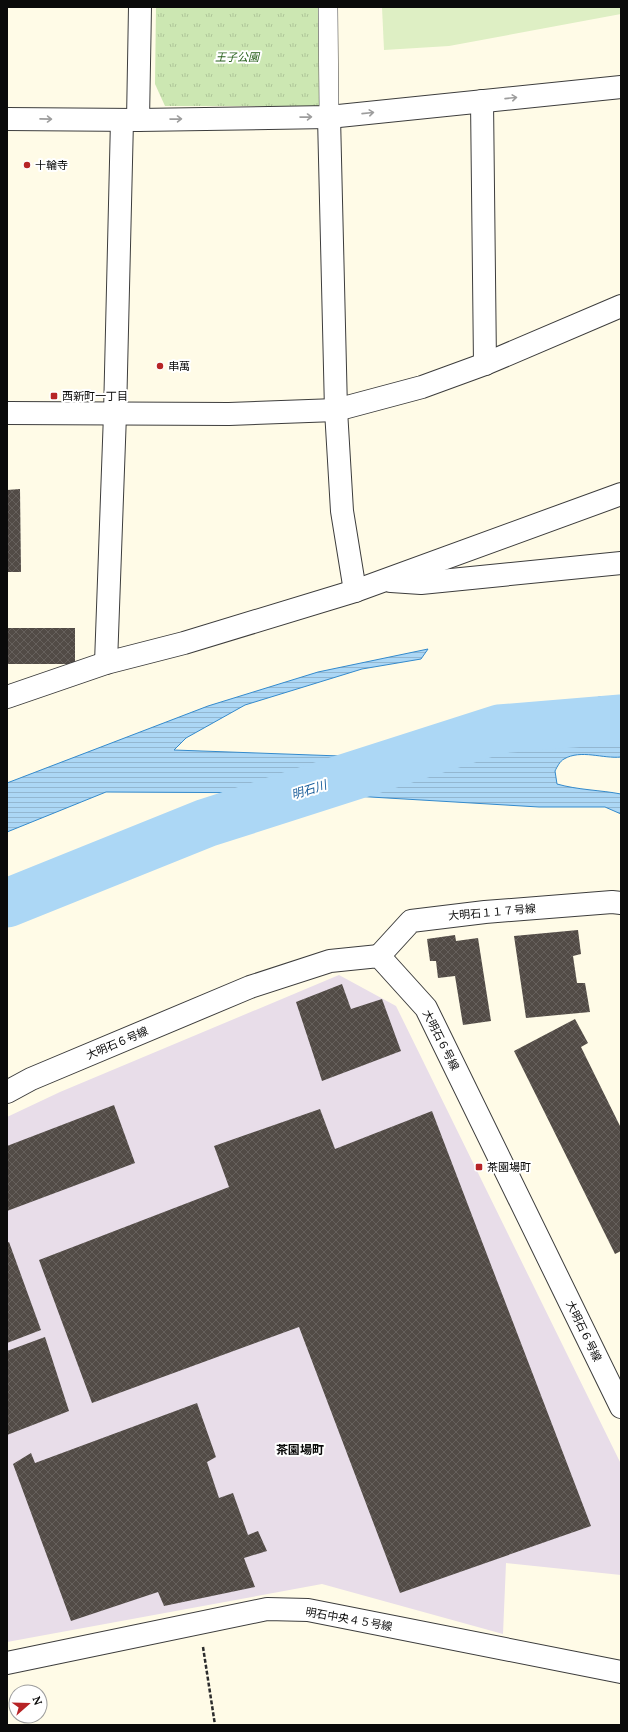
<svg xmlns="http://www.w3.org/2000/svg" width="628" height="1732" font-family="Lora,'Noto Sans JP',serif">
	<defs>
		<pattern id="park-tufts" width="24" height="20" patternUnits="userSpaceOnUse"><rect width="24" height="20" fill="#cce7b2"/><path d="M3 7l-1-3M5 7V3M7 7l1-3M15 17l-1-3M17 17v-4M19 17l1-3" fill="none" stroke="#aec598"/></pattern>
		<pattern id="water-rules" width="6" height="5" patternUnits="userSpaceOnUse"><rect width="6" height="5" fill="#acd7f5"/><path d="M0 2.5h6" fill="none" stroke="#93b7d1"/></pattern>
		<pattern id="building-cross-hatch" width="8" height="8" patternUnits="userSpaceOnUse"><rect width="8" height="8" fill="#524b46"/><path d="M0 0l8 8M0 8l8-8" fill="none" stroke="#66605c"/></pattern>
	</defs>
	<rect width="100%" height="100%" fill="#fffbe7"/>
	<polygon fill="#e8dde9" points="339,975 396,1006 621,1464 621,1575 506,1563 503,1634 322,1584 7,1642 7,1117 60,1092"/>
	<polygon fill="url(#park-tufts)" points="156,7 318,7 319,106 165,106 155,84"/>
	<polygon fill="#deefc4" points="382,7 621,7 621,14 449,46 384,50"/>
	<path fill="url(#water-rules)" stroke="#348acc" d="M428 649 421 659 362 669 245 705 186 738 174 750 340 756 409 767 428 752 599 697 621 696V757C603 759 581 749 564 759 560 761 557 767 555 771L557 784C578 790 600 790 621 794V814L605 807H539L303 793 106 792 7 832V783L208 706 318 672Z"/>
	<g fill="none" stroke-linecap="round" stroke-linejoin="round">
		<polyline stroke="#acd7f5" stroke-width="49" points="7,903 206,823 499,729 621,719"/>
	</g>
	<g fill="url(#building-cross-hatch)">
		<polygon points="20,489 21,572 7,572 7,490"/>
		<rect x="7" y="628" width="68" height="36"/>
		<polygon points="578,930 581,954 573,956 577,983 585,983 590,1012 526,1018 514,936"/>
		<polygon points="455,935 456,941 478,938 491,1021 463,1025 455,976 438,978 436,961 430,961 427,939"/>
		<polygon points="342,984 351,1009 382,999 401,1051 322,1081 296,1002"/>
		<polygon points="575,1019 588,1043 581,1047 621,1128 621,1251 615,1254 514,1051"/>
		<polygon points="114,1105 135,1163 7,1211 7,1146"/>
		<polygon points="320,1109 335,1149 432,1111 591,1526 400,1593 299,1327 92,1403 39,1260 229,1187 214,1146"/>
		<polygon points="9,1242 41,1330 7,1343 7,1243"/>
		<polygon points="45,1337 69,1411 7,1435 7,1351"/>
		<polygon points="197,1403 216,1457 207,1462 219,1498 233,1493 248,1535 258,1531 267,1551 244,1558 255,1587 164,1606 158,1592 71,1621 13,1464 31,1453 35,1463"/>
	</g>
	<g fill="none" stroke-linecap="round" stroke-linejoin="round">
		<defs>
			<polyline id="pedestrian" points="328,7 329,117"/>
			<g id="minor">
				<polyline points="482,101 485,364"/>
				<polyline points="329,117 336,410 342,511 355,591"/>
				<polyline points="7,119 138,120 329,117 621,87"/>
				<polyline points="138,120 140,7"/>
				<polyline points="391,581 421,583 621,563"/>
				<polyline points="106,663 115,414 122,120"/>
				<polyline points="7,697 106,663 184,643 355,591 621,494"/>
				<polyline points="379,956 411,921 485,912 612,902 621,903"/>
			</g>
			<g id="tertiary">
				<polyline points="7,413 229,414 336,410 422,387 485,364 621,306"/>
				<polyline points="7,1092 31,1079 250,987 330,961 379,956 426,1008 621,1407"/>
				<polyline points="7,1663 267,1609 308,1610 621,1672"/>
			</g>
		</defs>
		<use href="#pedestrian" stroke="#3d3d3d" stroke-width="20"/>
		<use href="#minor" stroke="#3d3d3d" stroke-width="24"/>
		<use href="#tertiary" stroke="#3d3d3d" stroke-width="24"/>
		<polyline stroke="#2c2c2c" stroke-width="2.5" stroke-dasharray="4 2" stroke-linecap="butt" points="203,1647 215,1725"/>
		<use href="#pedestrian" stroke="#fff" stroke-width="19"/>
		<use href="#minor" stroke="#fff" stroke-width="22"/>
		<use href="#tertiary" stroke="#fff" stroke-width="22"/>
	</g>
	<defs><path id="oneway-shaft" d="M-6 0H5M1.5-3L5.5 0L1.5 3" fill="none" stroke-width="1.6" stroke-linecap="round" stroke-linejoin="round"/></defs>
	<g stroke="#9d9d9d">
		<use href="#oneway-shaft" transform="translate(511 98) rotate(-6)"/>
		<use href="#oneway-shaft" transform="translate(368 113) rotate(-6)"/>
		<use href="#oneway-shaft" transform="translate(306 117) rotate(-1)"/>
		<use href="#oneway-shaft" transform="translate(46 119) rotate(1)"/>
		<use href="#oneway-shaft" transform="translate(176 119) rotate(-1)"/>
	</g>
	<g fill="#b72426" stroke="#fff" stroke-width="1.5">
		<circle cx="27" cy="165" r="4"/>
		<circle cx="160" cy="366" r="4"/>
		<rect x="50" y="392" width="8" height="8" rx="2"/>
		<rect x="475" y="1163" width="8" height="8" rx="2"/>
	</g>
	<g text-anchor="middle" stroke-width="4" stroke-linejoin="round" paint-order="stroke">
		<g font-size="11" font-style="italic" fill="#28601c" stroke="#fff">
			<text x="237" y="61">王子公園</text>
		</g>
		<g font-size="11" fill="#0a0a0a" stroke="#fff" text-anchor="start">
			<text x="35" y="169">十輪寺</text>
			<text x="168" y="370">串萬</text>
			<text x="62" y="400">西新町一丁目</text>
			<text x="487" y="1171">茶園場町</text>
		</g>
		<g font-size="11" fill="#0a0a0a" stroke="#fff">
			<text transform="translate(492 912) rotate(-5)" y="4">大明石１１７号線</text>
			<text transform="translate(441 1040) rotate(63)" y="4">大明石６号線</text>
			<text transform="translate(117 1043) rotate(-23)" y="4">大明石６号線</text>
			<text transform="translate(584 1331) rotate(64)" y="4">大明石６号線</text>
			<text transform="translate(349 1619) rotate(10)" y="4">明石中央４５号線</text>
		</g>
		<g font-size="12" font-style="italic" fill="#165b99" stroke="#fff">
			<text transform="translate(309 790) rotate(-18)" y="4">明石川</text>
		</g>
		<g font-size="12" font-weight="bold" fill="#0a0a0a" stroke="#fff">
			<text x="300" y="1454">茶園場町</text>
		</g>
	</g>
	<rect width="628" height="1732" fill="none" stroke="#0a0a0a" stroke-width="16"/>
	<g transform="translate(28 1704) rotate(70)"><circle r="19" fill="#ffffff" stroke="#9d9d9d"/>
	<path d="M0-3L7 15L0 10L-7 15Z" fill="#b72426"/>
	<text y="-6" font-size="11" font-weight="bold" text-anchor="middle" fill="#0a0a0a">N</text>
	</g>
</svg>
